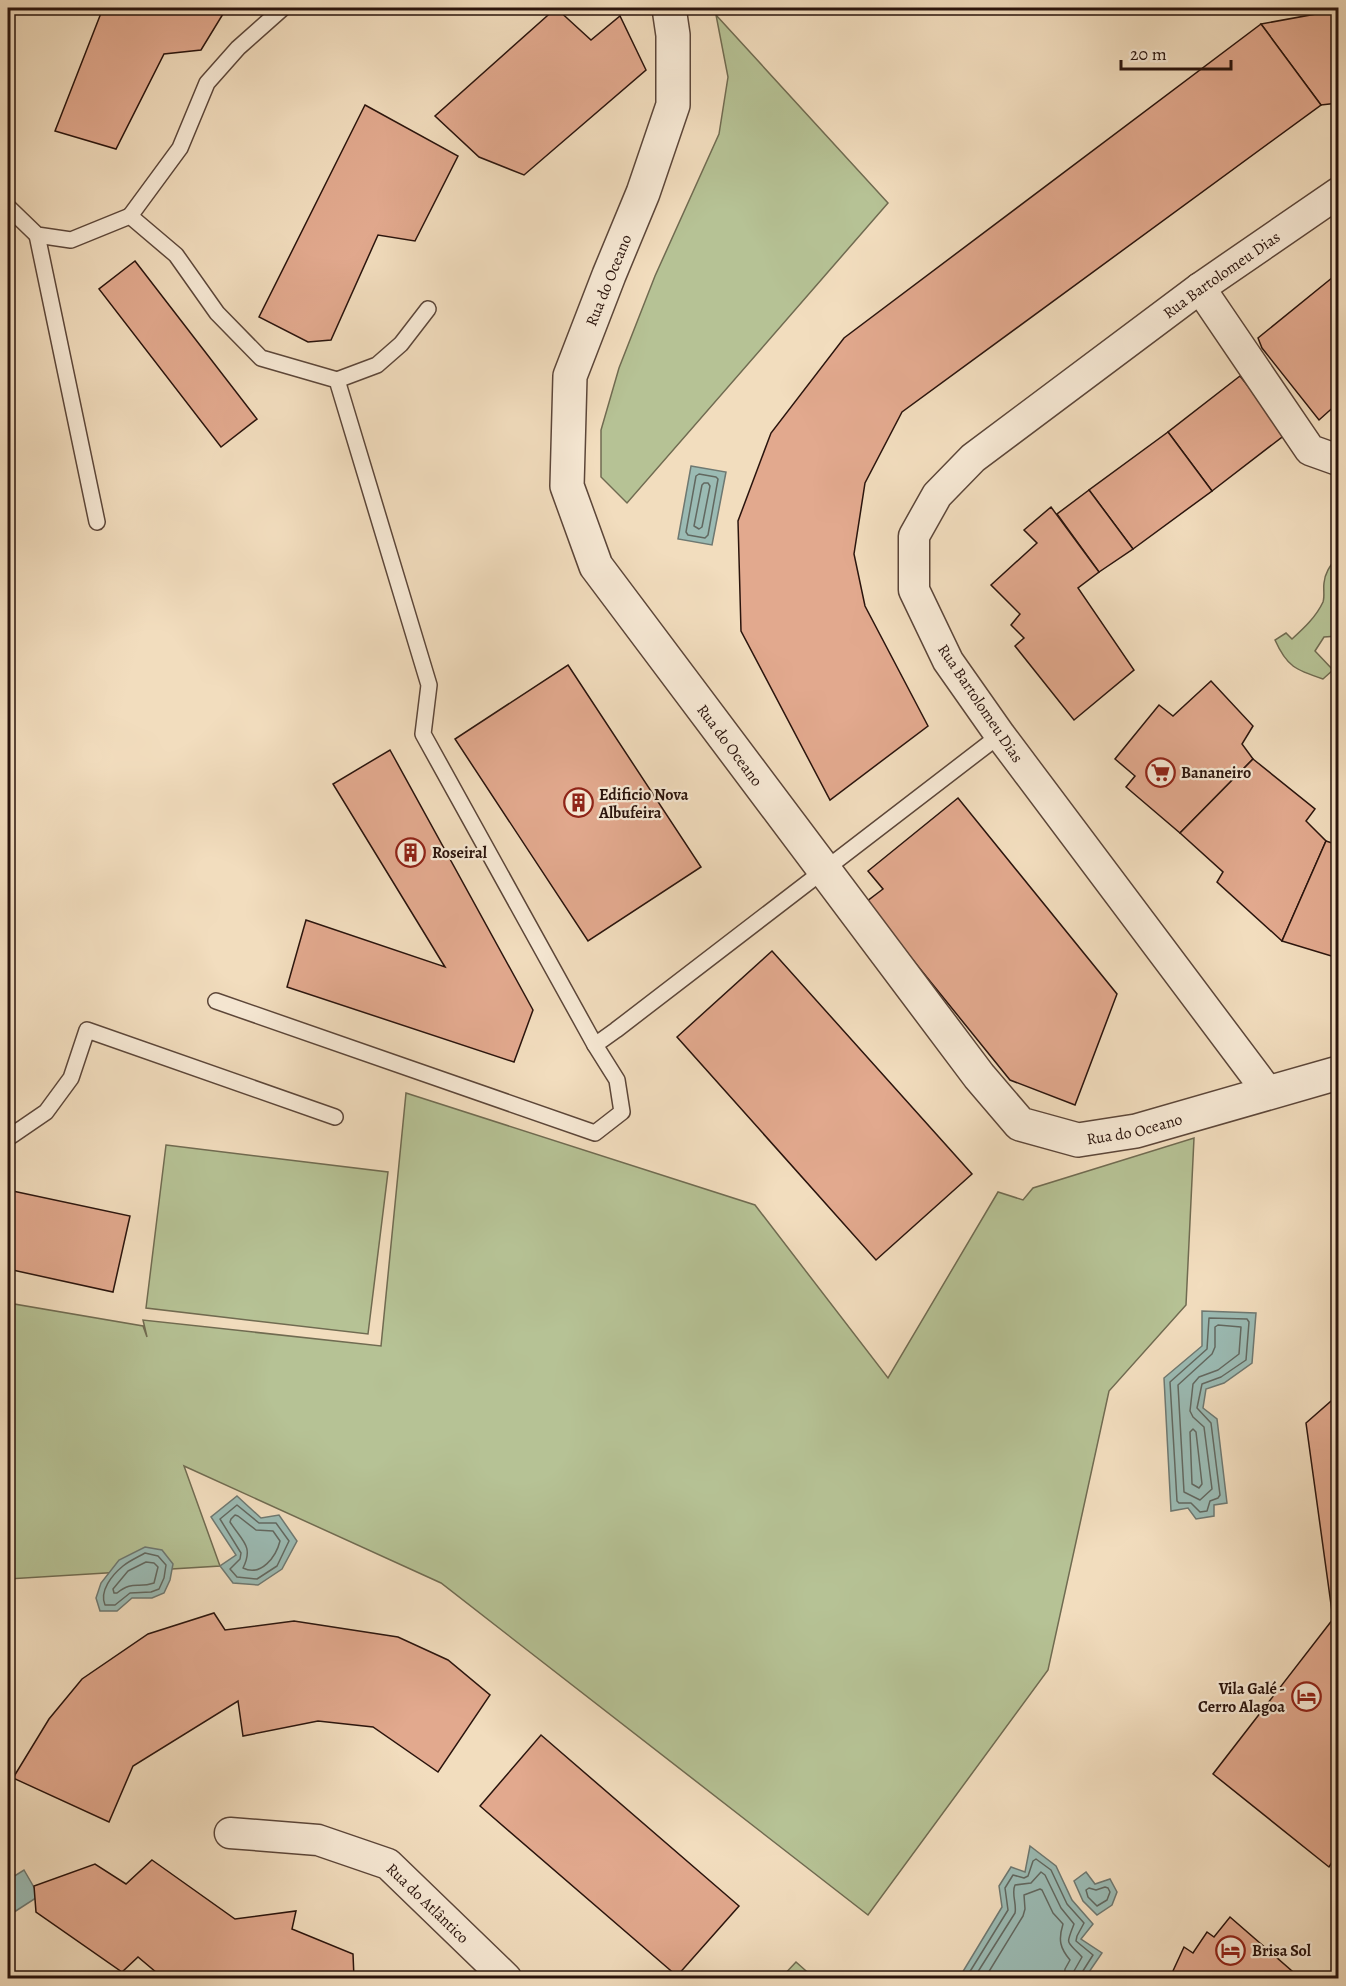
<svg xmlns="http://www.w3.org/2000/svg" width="1346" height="1986" font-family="Alegreya,serif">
	<rect width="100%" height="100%" fill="#f2ddbe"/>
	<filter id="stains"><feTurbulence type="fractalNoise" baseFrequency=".00333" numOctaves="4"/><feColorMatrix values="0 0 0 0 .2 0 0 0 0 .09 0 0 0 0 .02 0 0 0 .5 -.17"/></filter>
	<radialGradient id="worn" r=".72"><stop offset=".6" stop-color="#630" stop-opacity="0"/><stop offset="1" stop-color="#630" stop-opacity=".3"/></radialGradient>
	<g fill="#b6c295" stroke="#706b51" stroke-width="1.5">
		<polygon points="716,15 888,203 627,503 601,477 601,430 619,368 655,276 719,134 728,77"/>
		<path d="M1337 557H1338V636L1324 637 1315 651 1333 670 1323 679C1296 670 1287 667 1275 640L1286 633 1292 639C1304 628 1316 617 1323 602 1325 596 1323 589 1324 583 1325 572 1331 565 1337 557Z"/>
		<polygon points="406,1093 755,1205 888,1378 998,1192 1023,1200 1033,1188 1194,1138 1186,1305 1109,1391 1048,1670 868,1915 441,1583 184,1466 220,1566 8,1579 8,1303 143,1326 147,1337 143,1320 381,1346"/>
		<polygon points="166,1145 388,1172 368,1334 146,1308"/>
		<polygon points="796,1962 814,1978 781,1978"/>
	</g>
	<g fill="#9bbbb4" stroke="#6e7871" stroke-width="1.5">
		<polygon points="691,466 726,472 712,545 678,539"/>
		<polygon points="1202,1311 1256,1313 1252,1363 1224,1383 1206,1389 1203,1408 1217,1419 1227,1503 1214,1505 1214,1516 1196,1519 1188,1508 1171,1511 1164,1378 1202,1346"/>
		<polygon points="237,1496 261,1518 279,1515 297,1541 282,1569 258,1585 233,1583 220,1566 236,1555 211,1517"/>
		<polygon points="145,1547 162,1550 173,1564 170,1580 164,1593 152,1598 132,1598 117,1611 100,1611 96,1598 101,1583 119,1560"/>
		<polygon points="1030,1846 1056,1866 1072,1900 1093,1924 1081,1939 1102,1953 1085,1978 959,1978 1002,1907 999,1886 1011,1867 1025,1872"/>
		<polygon points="24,1870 39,1896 8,1916 8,1880"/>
		<polygon points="1086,1872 1095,1884 1110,1879 1117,1892 1112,1905 1097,1915 1083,1901 1074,1881"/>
	</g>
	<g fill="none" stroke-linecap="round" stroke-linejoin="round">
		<g stroke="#626860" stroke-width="1.5">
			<polygon points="699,474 716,477 718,479 708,535 705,538 688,535 686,532 696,476"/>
			<polygon points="704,483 708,483 710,486 702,527 699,529 694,526 702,485"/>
			<polygon points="1209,1318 1247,1319 1249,1322 1246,1360 1221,1377 1202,1384 1197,1408 1211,1423 1220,1495 1218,1498 1210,1501 1207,1511 1200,1512 1191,1503 1179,1503 1177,1501 1170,1382 1207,1349"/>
			<polygon points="1218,1325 1241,1327 1239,1354 1218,1370 1199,1377 1193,1384 1190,1411 1193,1417 1204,1427 1212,1489 1200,1500 1184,1492 1178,1385 1212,1354 1215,1347 1215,1327"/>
			<polygon points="1193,1429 1196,1432 1202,1484 1199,1488 1192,1484 1190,1432"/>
			<polygon points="237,1505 259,1523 276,1523 289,1541 277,1566 257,1579 237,1577 230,1569 240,1559 241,1553 220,1519"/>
			<path d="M235 1515 238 1516 256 1530 273 1531 280 1541C276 1557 261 1577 243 1568 254 1546 242 1541 230 1522L231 1519Z"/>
			<path d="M145 1553 158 1556 166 1565 164 1578 159 1589 151 1592 130 1593 115 1605H105C99 1591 112 1575 123 1566 129 1561 138 1557 145 1553Z"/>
			<path d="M146 1562 154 1563 158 1567 154 1583C138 1589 133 1580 117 1593H114L113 1589 128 1571Z"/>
			<polygon points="1105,1887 1108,1888 1110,1892 1107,1900 1097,1906 1088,1897 1086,1890 1089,1888 1096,1890"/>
			<polyline points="966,1978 1008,1910 1005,1888 1013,1875 1024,1878 1028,1876 1033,1861 1036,1859 1051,1870 1067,1904 1084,1923 1077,1936 1076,1941 1093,1955 1081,1974 1080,1978"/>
			<path d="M974 1978 1015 1913C1017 1904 1011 1893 1015 1885L1031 1883 1041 1872 1045 1875 1061 1908 1074 1924C1065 1947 1067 1940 1082 1957L1074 1971 1073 1978"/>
			<path d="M985 1978 1023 1916 1025 1909 1024 1895 1040 1889 1042 1890 1053 1913 1063 1924C1058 1940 1060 1948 1070 1960L1065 1969 1064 1978"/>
		</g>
	</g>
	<g fill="#e2a98e" stroke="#2a140d" stroke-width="1.5">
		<polygon points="103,8 234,8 226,9 201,50 164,54 116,149 55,131"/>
		<polygon points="556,8 591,40 620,16 646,70 524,175 479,157 435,116"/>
		<polygon points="1338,10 1338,103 1321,105 1261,24"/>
		<polygon points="1261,24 1321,105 902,412 865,483 854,554 865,606 928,726 830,800 741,631 738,521 771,433 844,338"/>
		<polygon points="365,105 458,156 415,241 378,235 331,340 308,342 259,317"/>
		<polygon points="135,261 257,419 221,447 99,289"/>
		<polygon points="1338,273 1338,403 1319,420 1262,348 1258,338"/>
		<polygon points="1240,376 1286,434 1212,491 1168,432"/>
		<polygon points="1168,432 1212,491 1133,549 1089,490"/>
		<polygon points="1089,490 1133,549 1099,572 1057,514"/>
		<polygon points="1051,507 1099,572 1078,588 1134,670 1074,720 1015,646 1024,638 1011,625 1020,614 991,585 1037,543 1024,530"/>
		<polygon points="568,665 701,867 588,941 455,739"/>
		<polygon points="1211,681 1253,726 1242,744 1253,759 1180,833 1126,787 1135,776 1115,759 1159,705 1173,716"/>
		<polygon points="390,750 533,1010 514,1062 287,987 306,920 445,967 333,784"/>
		<polygon points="1253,759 1315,809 1306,821 1326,841 1282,941 1217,882 1223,872 1180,833"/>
		<polygon points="958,798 1117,994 1075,1105 1010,1080 866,902 883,889 868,871"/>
		<polygon points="1326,841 1338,845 1338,958 1282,941"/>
		<polygon points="772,951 972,1174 876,1260 677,1037"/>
		<polygon points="8,1190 130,1216 113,1292 8,1269"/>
		<polygon points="1338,1395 1338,1853 1329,1867 1213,1774 1333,1619 1306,1423"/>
		<polygon points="214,1613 225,1630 294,1621 398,1637 448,1660 490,1695 438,1772 373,1727 318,1721 243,1736 238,1701 133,1766 109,1822 13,1778 49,1719 82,1679 148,1634"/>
		<polygon points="541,1735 739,1906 677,1976 480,1806"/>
		<polygon points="152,1860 235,1919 296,1911 292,1929 353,1954 354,1978 163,1978 138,1957 122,1972 36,1912 34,1886 95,1864 126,1884"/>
		<polygon points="1230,1917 1300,1978 1159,1978 1172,1973 1184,1947 1193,1953 1207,1932 1214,1937"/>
	</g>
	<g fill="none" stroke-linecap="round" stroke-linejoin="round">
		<defs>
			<g id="service">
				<polyline points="8,207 37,235 71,240 130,216 176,255 217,313 261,358 337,380 429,685 423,734 595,1045 617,1080 622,1112 595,1133 216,1001"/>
				<polyline points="130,216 180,148 207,83 238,48 283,8"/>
				<polyline points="37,235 97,522"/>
				<polyline points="337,380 377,365 401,344 428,309"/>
				<polyline points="595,1045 616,1030 1000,735"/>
				<polyline points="8,1138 46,1112 71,1078 87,1030 335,1117"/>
			</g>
			<g id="minor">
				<polyline points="1200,288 1310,450 1338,460"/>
				<path id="s1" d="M1268 1092 1000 735 948 661 914 590V536L937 495 973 458 1200 288 1338 193"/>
				<path id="s2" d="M230 1833 318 1840 388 1864 506 1978"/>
			</g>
			<g id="tertiary">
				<path id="s3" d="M669 8 673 35V105L643 193 609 275 570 376 567 486 596 566 979 1076 1020 1124 1078 1140 1136 1131 1338 1073"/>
			</g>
		</defs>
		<use href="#service" stroke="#5c4639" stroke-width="18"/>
		<use href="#minor" stroke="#5c4639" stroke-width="33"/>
		<use href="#tertiary" stroke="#5c4639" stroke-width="36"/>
		<use href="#service" stroke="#f7e9d5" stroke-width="15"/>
		<use href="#minor" stroke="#f7e9d5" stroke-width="30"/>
		<use href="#tertiary" stroke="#f7e9d5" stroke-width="33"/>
	</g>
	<defs>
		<symbol id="supermarket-ring" viewBox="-11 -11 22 22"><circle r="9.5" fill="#f7e9d5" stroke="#8f2418" stroke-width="1.5"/><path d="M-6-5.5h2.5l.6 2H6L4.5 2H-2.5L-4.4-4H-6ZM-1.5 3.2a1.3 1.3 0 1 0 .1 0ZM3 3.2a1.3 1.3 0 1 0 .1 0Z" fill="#8f2418"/></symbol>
		<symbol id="building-ring" viewBox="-11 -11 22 22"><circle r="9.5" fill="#f7e9d5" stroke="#8f2418" stroke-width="1.5"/><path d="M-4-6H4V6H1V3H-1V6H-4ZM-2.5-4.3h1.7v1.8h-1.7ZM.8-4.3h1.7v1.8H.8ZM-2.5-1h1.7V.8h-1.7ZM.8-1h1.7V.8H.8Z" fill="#8f2418"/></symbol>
		<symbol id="hotel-ring" viewBox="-11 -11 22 22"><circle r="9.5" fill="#f7e9d5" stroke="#8f2418" stroke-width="1.5"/><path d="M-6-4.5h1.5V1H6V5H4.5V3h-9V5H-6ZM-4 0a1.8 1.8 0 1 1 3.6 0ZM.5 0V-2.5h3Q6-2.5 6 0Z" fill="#8f2418"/></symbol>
	</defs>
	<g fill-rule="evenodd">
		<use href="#supermarket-ring" x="1144" y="756" width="33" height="33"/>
		<use href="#building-ring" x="562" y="786" width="33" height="33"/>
		<use href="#building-ring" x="394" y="836" width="33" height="33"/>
		<use href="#hotel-ring" x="1290" y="1680" width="33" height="33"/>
		<use href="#hotel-ring" x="1214" y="1934" width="33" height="33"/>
	</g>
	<g text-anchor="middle" stroke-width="4.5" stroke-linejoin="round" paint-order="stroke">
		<g font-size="16" fill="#2a140d" stroke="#f7e9d5">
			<text dy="6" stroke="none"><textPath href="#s1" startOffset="1077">Rua Bartolomeu Dias</textPath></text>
			<text transform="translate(608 280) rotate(-68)" y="6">Rua do Oceano</text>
			<text transform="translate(981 703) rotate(56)" y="6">Rua Bartolomeu Dias</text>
			<text dy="6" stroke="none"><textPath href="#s3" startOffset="806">Rua do Oceano</textPath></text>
			<text dy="6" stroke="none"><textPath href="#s3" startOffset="1401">Rua do Oceano</textPath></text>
			<text dy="6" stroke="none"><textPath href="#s2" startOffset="218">Rua do Atlântico</textPath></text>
		</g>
		<g font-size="16" font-weight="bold" fill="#2a140d" stroke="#f7e9d5" text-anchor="start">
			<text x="1181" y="778">Bananeiro</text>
			<text x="599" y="800">Edificio Nova<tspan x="599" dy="18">Albufeira</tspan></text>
			<text x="432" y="858">Roseiral</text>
			<text x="1285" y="1694" text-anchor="end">Vila Galé -<tspan x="1285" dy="18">Cerro Alagoa</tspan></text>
			<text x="1252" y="1956">Brisa Sol</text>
		</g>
	</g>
	<rect width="1346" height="1986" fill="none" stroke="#f2ddbe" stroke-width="30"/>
	<rect x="9" y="9" width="1328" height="1968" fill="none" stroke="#2a140d" stroke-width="3"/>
	<rect x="15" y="15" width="1316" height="1956" fill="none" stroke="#2a140d" stroke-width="1.5"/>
	<path d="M1121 60v9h110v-9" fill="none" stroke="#2a140d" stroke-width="3"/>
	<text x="1130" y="60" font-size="18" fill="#2a140d" stroke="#f7e9d5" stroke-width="4.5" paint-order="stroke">20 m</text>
	<rect width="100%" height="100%" filter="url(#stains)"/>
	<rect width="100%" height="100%" fill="url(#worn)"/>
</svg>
